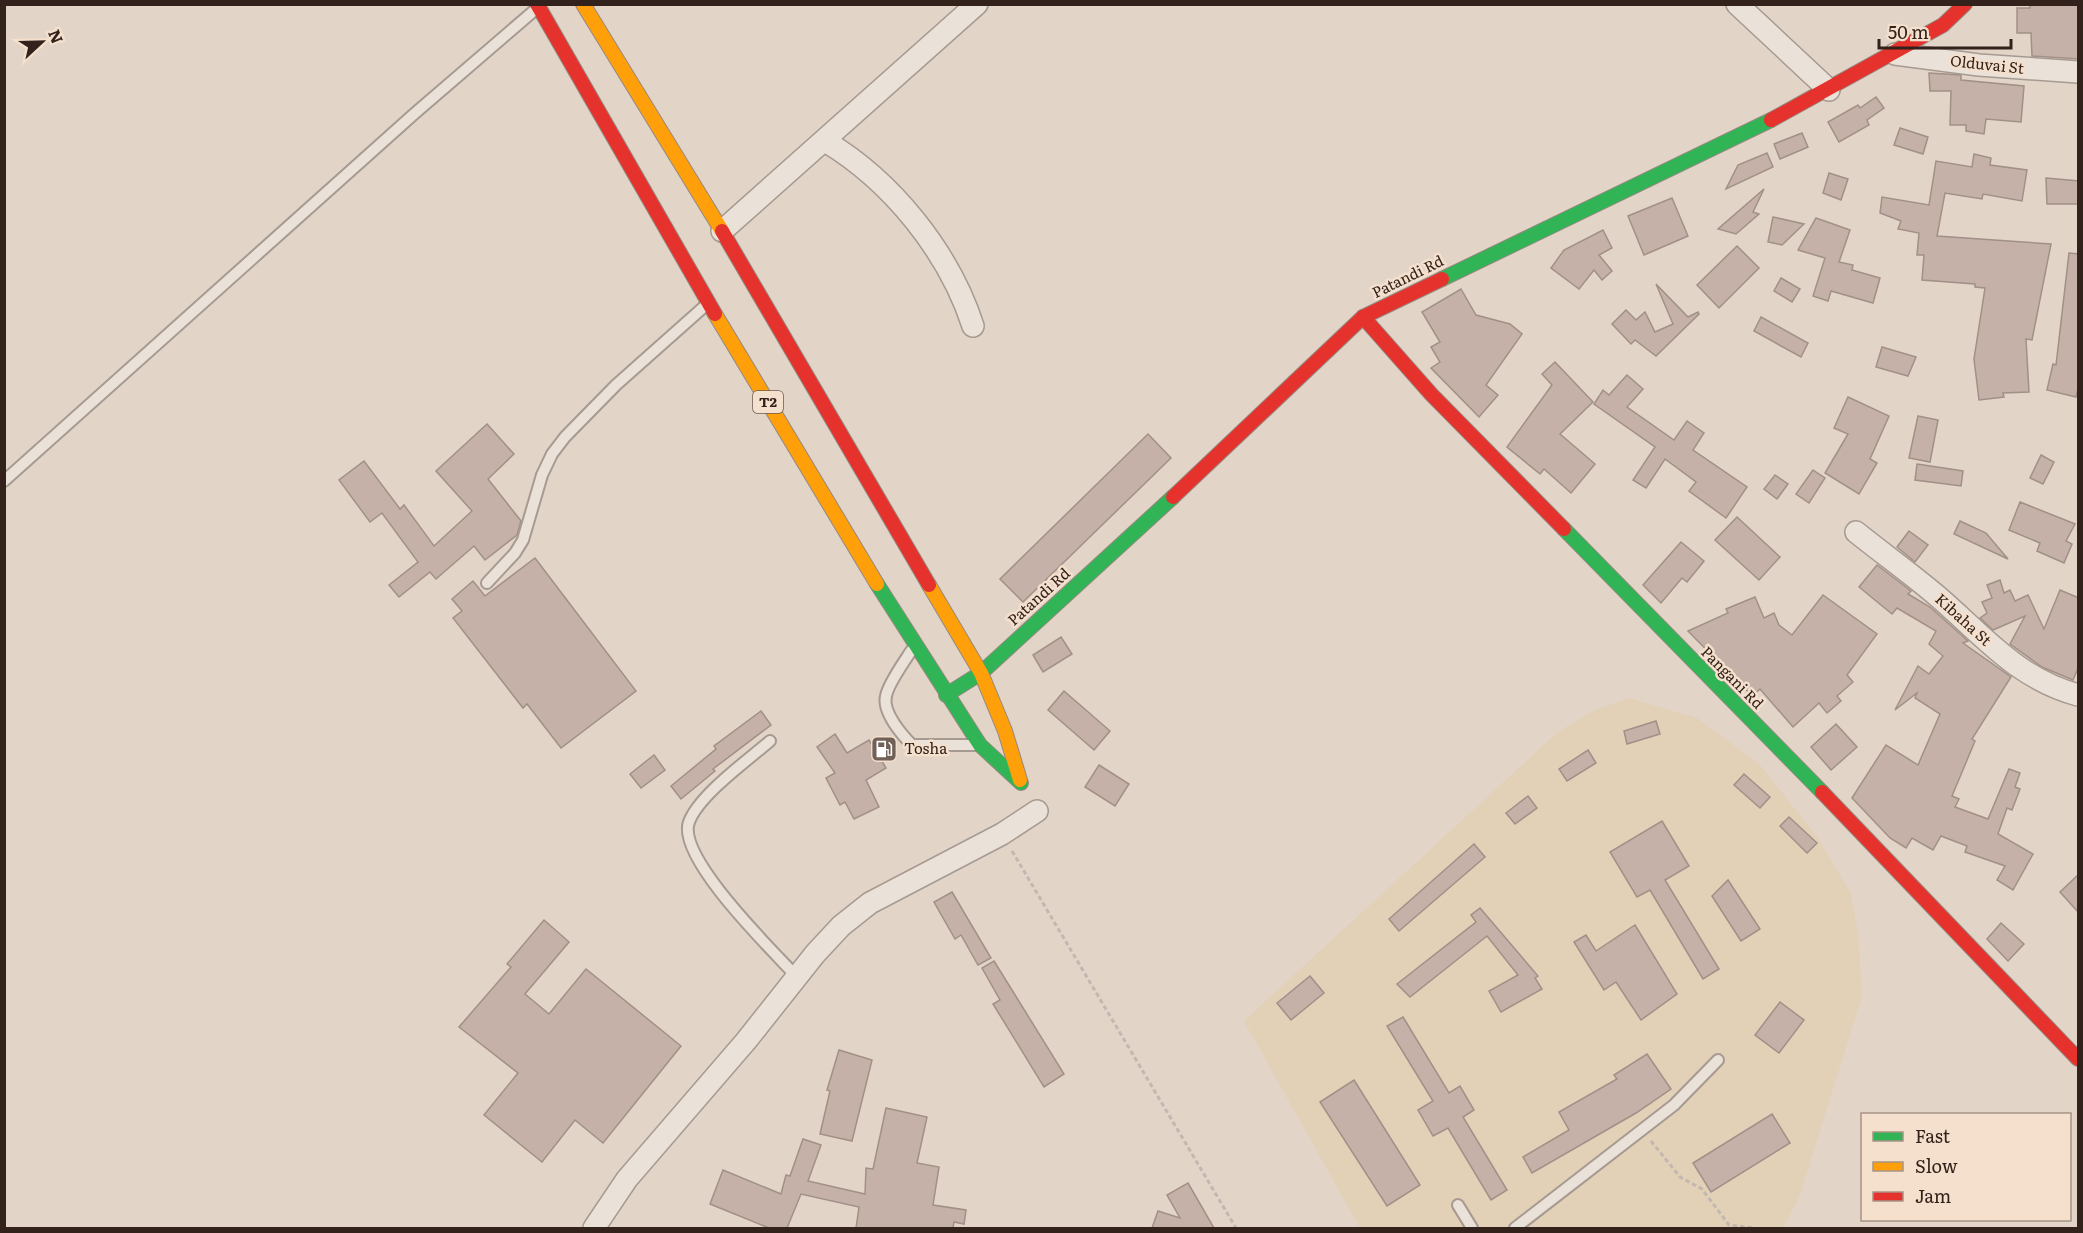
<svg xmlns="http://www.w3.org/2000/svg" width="2083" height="1233" font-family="Literata,serif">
	<rect width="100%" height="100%" fill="#e2d4c7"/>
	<polygon fill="#e2d0b7" points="1629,698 1697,718 1759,764 1818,838 1851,894 1858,933 1862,996 1800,1195 1783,1228 1360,1228 1244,1021 1558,732 1595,710"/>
	<g fill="#c5b1a8" stroke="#a19087" stroke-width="1.5">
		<polygon points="2030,4 2079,4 2079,59 2032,56 2031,33 2017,33 2017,8 2030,8"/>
		<polygon points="1929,73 1961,75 1961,80 2024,86 2021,122 1986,119 1984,134 1966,131 1966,125 1950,125 1951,91 1930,91"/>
		<polygon points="1876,97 1884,108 1867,120 1869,125 1839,142 1828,122 1858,105 1860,108"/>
		<polygon points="1900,128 1928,137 1923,154 1894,145"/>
		<polygon points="1802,133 1808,147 1780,159 1774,144"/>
		<polygon points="1767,153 1773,167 1726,189 1738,165"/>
		<polygon points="1974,154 1991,158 1990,165 2027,170 2022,201 1983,194 1982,199 1945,193 1937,236 2051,244 2032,340 2026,339 2029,392 2003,393 2004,397 1979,400 1974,359 1985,288 1975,287 1975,284 1922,280 1924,255 1917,255 1919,233 1898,229 1901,221 1880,213 1882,197 1929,205 1936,161 1972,167"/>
		<polygon points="1829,173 1848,179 1841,200 1823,193"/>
		<polygon points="2046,178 2079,181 2079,204 2047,204"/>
		<polygon points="1764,189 1753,212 1759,214 1736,234 1718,229"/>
		<polygon points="1672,198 1688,236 1644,255 1628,216"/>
		<polygon points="1773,217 1804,224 1782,245 1768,242"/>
		<polygon points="1816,218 1850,230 1839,262 1853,265 1852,270 1880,278 1873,303 1831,291 1828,301 1813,296 1825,258 1798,250"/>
		<polygon points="1603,230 1612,248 1599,255 1612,271 1602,280 1594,270 1579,289 1551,268 1564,250"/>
		<polygon points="1737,246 1759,268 1719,308 1697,285"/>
		<polygon points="2069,253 2079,254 2079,385 2076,397 2047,390 2053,364 2056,365"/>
		<polygon points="1781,278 1800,289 1792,302 1774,291"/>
		<polygon points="1656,284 1688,317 1698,312 1699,314 1656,356 1635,340 1631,344 1612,324 1626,310 1636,320 1645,312 1655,332 1673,324"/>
		<polygon points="1461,289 1476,315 1510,324 1522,334 1486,385 1498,395 1479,417 1431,368 1440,362 1431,347 1440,342 1422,312"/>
		<polygon points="1761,317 1808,343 1801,357 1754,331"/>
		<polygon points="1882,347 1916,357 1908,376 1876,367"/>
		<polygon points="1555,362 1593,402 1560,434 1595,464 1571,493 1544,469 1540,474 1507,447 1552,385 1542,374"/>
		<polygon points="1627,375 1643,389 1627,407 1674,440 1687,421 1704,433 1693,450 1747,487 1726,518 1689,491 1696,482 1665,459 1646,488 1633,480 1655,447 1594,404 1603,390 1609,395"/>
		<polygon points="1848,397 1889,416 1870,459 1877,463 1859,494 1825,473 1848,434 1834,428"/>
		<polygon points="1918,416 1938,420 1930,462 1909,458"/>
		<polygon points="487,424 514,454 488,479 521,521 517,535 485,560 474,546 436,579 430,572 399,597 389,585 418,562 382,513 370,522 339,480 364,461 400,509 404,505 434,546 472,511 436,471"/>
		<polygon points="1148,434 1171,458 1023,602 1000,579"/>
		<polygon points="2041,455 2054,462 2043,484 2030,478"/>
		<polygon points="1917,464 1963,471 1961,486 1915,480"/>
		<polygon points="1813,470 1825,478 1809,503 1796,494"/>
		<polygon points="1775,475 1788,484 1777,499 1764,489"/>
		<polygon points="2020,502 2075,524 2066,541 2072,544 2064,563 2037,551 2040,543 2009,530"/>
		<polygon points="1737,517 1780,557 1759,580 1715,540"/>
		<polygon points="1960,521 1986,533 2008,559 1954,534"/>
		<polygon points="1909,531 1928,545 1915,562 1897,547"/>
		<polygon points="1681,542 1704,561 1687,582 1682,578 1661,603 1643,585"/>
		<polygon points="535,558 636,691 561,748 527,704 523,708 453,618 462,611 452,599 473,581 485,596"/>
		<polygon points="1877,565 1911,591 1908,594 1930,607 1968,641 1963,643 2011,677 1972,739 1975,741 1952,796 1959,799 1955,807 1988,819 2009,769 2020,773 2015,787 2020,789 2012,810 2007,808 1998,834 2033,854 2013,890 1997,880 2005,866 1965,852 1967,846 1941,836 1933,850 1912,838 1906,848 1890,838 1852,798 1886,745 1918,765 1940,714 1915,698 1917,693 1895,710 1918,666 1929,674 1943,656 1929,644 1936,631 1897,608 1892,614 1859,587"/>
		<polygon points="2000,580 2004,593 2010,590 2015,601 2028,595 2044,629 2060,590 2079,598 2079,666 2073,680 2042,667 2010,644 2025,616 1993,630 1980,618 1987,613 1982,602 1992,598 1987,585"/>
		<polygon points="1823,595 1877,634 1847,675 1853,682 1837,696 1841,701 1827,713 1819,703 1793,727 1760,689 1752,696 1688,631 1728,613 1726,609 1755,597 1764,618 1774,613 1779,625 1792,635"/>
		<polygon points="1061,637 1072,654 1043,672 1033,655"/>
		<polygon points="1064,691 1110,731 1094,750 1048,710"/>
		<polygon points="761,711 771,725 713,769 715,771 681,799 671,786 716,749 714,746"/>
		<polygon points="1656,721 1660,734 1627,744 1624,731"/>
		<polygon points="1836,724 1857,747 1831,770 1811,747"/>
		<polygon points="835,734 847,753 869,740 886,768 866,780 879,807 854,819 845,802 840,805 826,778 835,773 817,747"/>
		<polygon points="1588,750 1596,763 1567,781 1559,769"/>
		<polygon points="654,755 665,770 641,788 630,774"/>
		<polygon points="1099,765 1129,784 1115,806 1085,787"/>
		<polygon points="1744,774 1770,797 1760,808 1734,785"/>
		<polygon points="1528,796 1537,808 1515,824 1506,813"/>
		<polygon points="1789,817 1817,843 1807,853 1780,826"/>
		<polygon points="1662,821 1689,866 1665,880 1719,969 1703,979 1650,890 1637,897 1610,852"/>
		<polygon points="1474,844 1485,857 1399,931 1389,919"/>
		<polygon points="2079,874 2079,913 2060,892"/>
		<polygon points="1728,880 1760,929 1741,941 1712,896"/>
		<polygon points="952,892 991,958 978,965 961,935 955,939 934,902"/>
		<polygon points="1480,908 1538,976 1535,978 1542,989 1501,1012 1489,991 1518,975 1487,936 1410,997 1397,984 1476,922 1471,915"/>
		<polygon points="544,920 569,942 525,994 549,1014 586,969 681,1046 603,1143 575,1120 542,1162 484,1115 518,1073 459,1027 511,967 507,964"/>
		<polygon points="2001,923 2024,944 2008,961 1987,939"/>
		<polygon points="1635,925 1677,994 1641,1020 1616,982 1604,990 1574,942 1586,935 1596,951"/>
		<polygon points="994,961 1064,1074 1044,1087 993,1004 1000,1000 982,968"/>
		<polygon points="1310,976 1324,993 1291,1020 1277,1003"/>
		<polygon points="1780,1002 1804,1020 1779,1053 1755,1035"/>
		<polygon points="1403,1017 1449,1093 1460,1086 1474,1110 1463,1117 1507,1190 1491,1200 1448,1128 1433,1136 1418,1110 1433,1101 1387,1026"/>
		<polygon points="839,1050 872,1060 852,1141 820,1134 830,1091 827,1090"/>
		<polygon points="1647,1054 1671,1089 1636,1113 1532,1173 1523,1157 1569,1130 1559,1112 1617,1079 1614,1075"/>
		<polygon points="1354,1080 1420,1185 1387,1206 1320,1102"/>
		<polygon points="886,1108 927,1117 917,1163 939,1167 933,1205 966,1210 964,1224 954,1222 953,1228 856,1228 859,1207 801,1194 787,1228 769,1228 710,1204 723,1170 781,1194 786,1175 790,1176 803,1139 821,1145 808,1181 865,1194 866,1168 873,1169"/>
		<polygon points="1772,1114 1790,1143 1711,1192 1693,1163"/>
		<polygon points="1188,1183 1214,1228 1152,1228 1158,1211 1180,1218 1167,1195"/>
	</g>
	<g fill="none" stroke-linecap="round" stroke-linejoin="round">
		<defs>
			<g id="lane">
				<polyline points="4,481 414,114 536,9"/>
				<polyline points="487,583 515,553 523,540 542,475 552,454 565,437 616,385 706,305"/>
				<path d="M911 651C904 662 888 684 886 696 882 712 902 735 912 745H974"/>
				<path d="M770 741C748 760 699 795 689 822 676 857 773 951 797 977"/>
				<polyline points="1458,1205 1472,1228"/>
				<polyline points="1515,1228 1674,1105 1718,1060"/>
			</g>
			<g id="street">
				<polyline points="1737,4 1829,90"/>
				<polyline points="1895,54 1979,65 2078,72"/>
				<path d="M825 141C892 181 949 252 973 326"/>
				<polyline points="722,231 977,4"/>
				<path d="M1856 532C1882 553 1910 573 1936 595 1983 635 2016 678 2078 695"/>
				<polyline points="594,1228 627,1179 746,1041 815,954 841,926 870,903 1002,834 1037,811"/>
			</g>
			<g id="fast">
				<polyline points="1442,279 1771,120"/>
				<polyline points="1564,529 1822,792"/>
				<polyline points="877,584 980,745 1021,783"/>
				<polyline points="946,695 981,673 1173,497"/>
			</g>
			<g id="slow">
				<polyline points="583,4 722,231"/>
				<polyline points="715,314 877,584"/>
				<polyline points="929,585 981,673 1005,731 1020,780"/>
			</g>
			<g id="jam">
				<polyline points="537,4 715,314"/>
				<polyline points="1771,120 1943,25 1965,4"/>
				<polyline points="722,231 929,585"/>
				<polyline points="1363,317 1431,394 1564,529"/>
				<polyline points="1173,497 1363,317 1442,279"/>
				<polyline points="1822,792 2078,1059"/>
			</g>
		</defs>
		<use href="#lane" stroke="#a69a91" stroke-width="14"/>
		<use href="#street" stroke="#a69a91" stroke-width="24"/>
		<use href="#fast" stroke="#968981" stroke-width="16"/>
		<use href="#slow" stroke="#968981" stroke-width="16"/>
		<use href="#jam" stroke="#968981" stroke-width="16"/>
		<g stroke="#c2b8b1" stroke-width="3" stroke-dasharray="4.5 3" stroke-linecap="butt">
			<polyline points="1012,851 1236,1228"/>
			<polyline points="1651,1141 1680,1177 1702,1189 1729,1225 1755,1228"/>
		</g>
		<use href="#lane" stroke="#eae1d9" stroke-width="10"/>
		<use href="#street" stroke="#eae1d9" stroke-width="21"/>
		<use href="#fast" stroke="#30b455" stroke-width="14"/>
		<use href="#slow" stroke="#ff9f0a" stroke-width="14"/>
		<use href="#jam" stroke="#e5322d" stroke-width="14"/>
	</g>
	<defs>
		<symbol id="fuel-square" viewBox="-11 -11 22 22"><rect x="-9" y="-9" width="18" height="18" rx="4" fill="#706057" stroke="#f4e0cc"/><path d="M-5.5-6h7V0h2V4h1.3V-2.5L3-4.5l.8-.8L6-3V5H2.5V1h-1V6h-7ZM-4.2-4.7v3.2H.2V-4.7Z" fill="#fff"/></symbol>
	</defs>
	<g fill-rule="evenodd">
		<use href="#fuel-square" x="869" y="734" width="30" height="30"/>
	</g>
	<g text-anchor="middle" stroke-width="5" stroke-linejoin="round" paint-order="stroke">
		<rect fill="#f4e0cc" stroke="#6d5a50" stroke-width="1.5" x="753" y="391" width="30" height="22" rx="4.5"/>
		<g font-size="14" font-weight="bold" fill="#33211b">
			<text x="768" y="407">T2</text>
		</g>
		<g font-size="15" fill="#33211b" stroke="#f4e0cc">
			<text transform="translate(1987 65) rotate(6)" y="5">Olduvai St</text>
			<text transform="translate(1408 277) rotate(-26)" y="5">Patandi Rd</text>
			<text transform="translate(1039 597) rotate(-42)" y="5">Patandi Rd</text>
			<text transform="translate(1963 620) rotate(42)" y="5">Kibaha St</text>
			<text transform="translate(1732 678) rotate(45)" y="5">Pangani Rd</text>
		</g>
		<g font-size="15" fill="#33211b" stroke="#f4e0cc" text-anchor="start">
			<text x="904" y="754">Tosha</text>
		</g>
	</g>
	<rect width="2083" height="1233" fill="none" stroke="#33211b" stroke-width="12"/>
	<rect x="1861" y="1113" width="210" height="108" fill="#f4e0cc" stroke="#a79485" stroke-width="1.5"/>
	<rect x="1873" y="1132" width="30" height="9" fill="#30b455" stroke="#a79485" stroke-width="1.5"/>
	<text x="1915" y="1143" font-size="18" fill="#33211b">Fast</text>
	<rect x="1873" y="1162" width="30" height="9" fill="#ff9f0a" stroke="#a79485" stroke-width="1.5"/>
	<text x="1915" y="1173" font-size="18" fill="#33211b">Slow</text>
	<rect x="1873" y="1192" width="30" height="9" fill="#e5322d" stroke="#a79485" stroke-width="1.5"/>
	<text x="1915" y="1203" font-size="18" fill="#33211b">Jam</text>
	<g transform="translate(42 42) rotate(68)" stroke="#f4e0cc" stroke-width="4.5" paint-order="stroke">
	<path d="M0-4.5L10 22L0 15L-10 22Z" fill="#33211b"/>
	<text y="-9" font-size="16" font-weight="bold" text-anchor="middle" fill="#33211b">N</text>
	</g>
	<path d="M1879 39v9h132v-9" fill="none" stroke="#33211b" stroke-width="3"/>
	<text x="1888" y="39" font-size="18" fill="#33211b" stroke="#f4e0cc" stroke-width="4.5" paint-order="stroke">50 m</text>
</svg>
